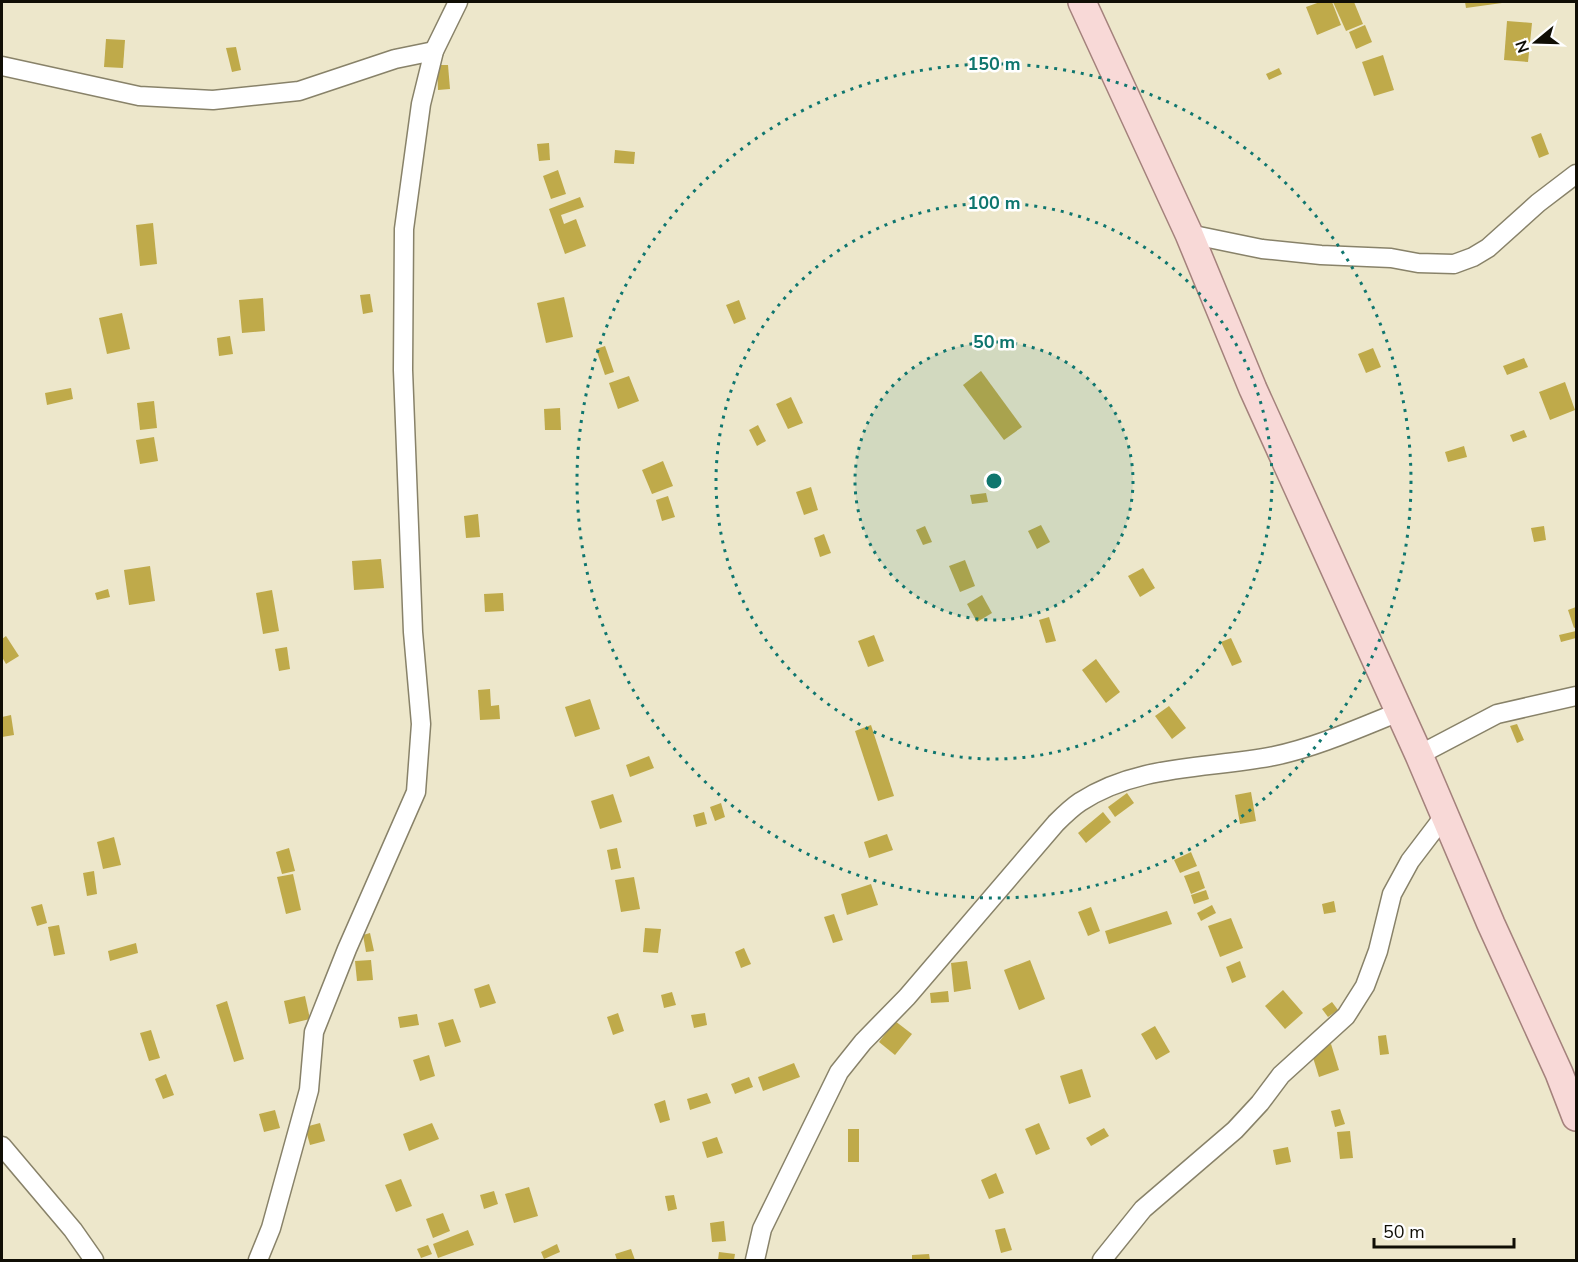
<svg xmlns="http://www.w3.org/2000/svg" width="1578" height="1262" font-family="'Nunito Sans',sans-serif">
	<rect width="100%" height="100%" fill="#ede7cb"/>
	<g fill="#bfaa4a">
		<polygon points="1320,2 1332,2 1341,25 1317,35 1306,7"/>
		<polygon points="1333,2 1354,2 1363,24 1346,31"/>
		<polygon points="1465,2 1502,2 1502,3 1466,8"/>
		<polygon points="1507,21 1532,23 1528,62 1504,60"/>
		<polygon points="1365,25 1372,42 1356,49 1349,32"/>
		<polygon points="106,39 125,40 123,68 104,67"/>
		<polygon points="236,47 241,70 232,72 226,48"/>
		<polygon points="1383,55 1394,90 1374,96 1362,62"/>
		<polygon points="437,65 448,65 450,89 438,90"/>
		<polygon points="1279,68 1282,74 1269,80 1266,74"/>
		<polygon points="1541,133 1549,154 1539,158 1531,137"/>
		<polygon points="549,143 550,160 539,161 537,144"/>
		<polygon points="615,150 635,152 634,164 614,163"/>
		<polygon points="558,170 566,194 551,199 543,176"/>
		<polygon points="580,197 584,207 561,215 564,224 576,219 586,246 565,254 549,209"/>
		<polygon points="153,223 157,264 140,266 136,225"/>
		<polygon points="370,294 373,312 363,314 360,295"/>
		<polygon points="564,297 573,337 546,343 537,303"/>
		<polygon points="263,298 265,331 242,333 239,300"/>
		<polygon points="739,300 746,319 734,324 726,305"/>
		<polygon points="122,313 130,349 107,354 99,318"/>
		<polygon points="230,336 233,354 219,356 217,338"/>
		<polygon points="605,346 614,372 605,375 596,349"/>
		<polygon points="1373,348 1381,367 1366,373 1358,354"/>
		<polygon points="1524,358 1528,367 1507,375 1503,366"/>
		<polygon points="981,371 1022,427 1004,440 963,385"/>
		<polygon points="629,376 639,401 618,409 609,383"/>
		<polygon points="1565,382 1575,410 1550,420 1539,392"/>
		<polygon points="71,388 73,399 47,405 45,393"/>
		<polygon points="791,397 803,423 788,429 776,404"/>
		<polygon points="154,401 157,428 140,430 137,403"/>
		<polygon points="560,408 561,430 545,430 544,409"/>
		<polygon points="758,425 766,441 757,446 749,430"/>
		<polygon points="1524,430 1527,437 1513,442 1510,435"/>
		<polygon points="154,437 158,461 140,464 136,440"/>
		<polygon points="1464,446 1467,457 1448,462 1445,452"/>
		<polygon points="663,461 673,486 652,494 642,470"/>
		<polygon points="811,487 818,510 804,515 796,492"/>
		<polygon points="986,493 988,502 972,504 970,495"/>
		<polygon points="668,496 675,517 662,521 656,500"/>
		<polygon points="478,514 480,537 466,538 464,516"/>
		<polygon points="1041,525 1050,542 1037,549 1028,531"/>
		<polygon points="925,526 932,542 923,545 916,530"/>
		<polygon points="1544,526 1546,540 1534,542 1531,528"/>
		<polygon points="824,534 831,553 820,557 814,538"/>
		<polygon points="381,559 384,588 354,590 352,561"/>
		<polygon points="965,560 975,586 960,592 949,566"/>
		<polygon points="150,566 155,601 129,605 124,570"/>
		<polygon points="1143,568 1155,588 1140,597 1128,576"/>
		<polygon points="108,589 110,597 97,600 95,593"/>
		<polygon points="272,590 279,631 263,634 256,593"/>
		<polygon points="503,593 504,611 485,612 484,594"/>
		<polygon points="982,595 992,613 977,622 967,604"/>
		<polygon points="1576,607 1576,627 1574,628 1568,610"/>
		<polygon points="1049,617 1056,641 1046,643 1039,620"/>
		<polygon points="1576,631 1576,638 1561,642 1559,635"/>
		<polygon points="874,635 884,661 868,667 858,641"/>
		<polygon points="6,636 19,656 6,664 2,657 2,639"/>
		<polygon points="1231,638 1242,662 1232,666 1221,642"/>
		<polygon points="287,647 290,669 279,671 275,649"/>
		<polygon points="1096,659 1120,692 1106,703 1082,670"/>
		<polygon points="490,689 491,706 499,705 500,719 480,720 478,690"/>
		<polygon points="590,699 600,729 575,737 565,707"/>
		<polygon points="1169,706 1186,728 1172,739 1155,716"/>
		<polygon points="11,715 14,735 2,737 2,717"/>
		<polygon points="1517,724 1524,740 1517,743 1510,726"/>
		<polygon points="871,725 894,796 878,801 855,731"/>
		<polygon points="649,756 654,768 630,777 626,765"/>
		<polygon points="1251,792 1256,821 1240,824 1235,795"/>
		<polygon points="1127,793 1134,803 1115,817 1108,807"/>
		<polygon points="613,794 622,822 600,829 591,801"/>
		<polygon points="721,803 725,817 715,821 710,807"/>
		<polygon points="704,812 707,824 696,827 693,815"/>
		<polygon points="1103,812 1111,822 1086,843 1078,833"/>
		<polygon points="887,834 893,850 869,858 864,842"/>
		<polygon points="114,837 121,865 103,869 97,842"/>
		<polygon points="289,848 295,871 282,874 276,852"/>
		<polygon points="617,848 621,868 611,870 607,850"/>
		<polygon points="1191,852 1197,866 1180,873 1174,860"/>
		<polygon points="94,871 97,894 87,896 83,873"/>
		<polygon points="1199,871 1205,888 1191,894 1184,876"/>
		<polygon points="293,874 301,910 286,914 277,877"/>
		<polygon points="634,877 640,909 621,912 615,880"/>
		<polygon points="871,884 878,905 847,915 841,894"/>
		<polygon points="1206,890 1209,899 1194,904 1191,895"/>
		<polygon points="1334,901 1336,912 1324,914 1322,904"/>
		<polygon points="42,904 47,923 37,926 31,907"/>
		<polygon points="1212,905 1216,913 1201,921 1197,913"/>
		<polygon points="1091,907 1100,931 1088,936 1078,912"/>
		<polygon points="1167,911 1172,924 1109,944 1105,931"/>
		<polygon points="834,914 843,940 833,943 824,917"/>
		<polygon points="1231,918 1243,948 1220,957 1208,926"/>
		<polygon points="59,925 65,954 54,956 48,927"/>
		<polygon points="645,928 661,929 658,953 643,952"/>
		<polygon points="370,933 374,951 366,952 363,935"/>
		<polygon points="136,943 138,953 110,961 108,951"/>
		<polygon points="744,948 751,964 741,968 735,952"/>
		<polygon points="371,960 373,980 357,981 355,961"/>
		<polygon points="1030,960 1045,999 1019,1010 1004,970"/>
		<polygon points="967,961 971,989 954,992 951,963"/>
		<polygon points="1240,961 1246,977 1232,983 1226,967"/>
		<polygon points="489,984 496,1003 480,1008 474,989"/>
		<polygon points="1283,990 1303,1013 1285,1029 1265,1006"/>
		<polygon points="948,991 949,1002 931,1003 930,993"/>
		<polygon points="672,992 676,1005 664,1008 661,995"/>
		<polygon points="305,996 310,1019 289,1024 284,1001"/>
		<polygon points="227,1001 244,1059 234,1062 216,1005"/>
		<polygon points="1332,1002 1338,1010 1328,1017 1322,1009"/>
		<polygon points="618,1013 624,1031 613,1035 607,1017"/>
		<polygon points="705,1013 707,1025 694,1028 691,1015"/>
		<polygon points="417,1014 419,1025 400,1028 398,1017"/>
		<polygon points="453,1019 461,1042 445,1047 438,1023"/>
		<polygon points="895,1021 912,1034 895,1055 879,1042"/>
		<polygon points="1155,1026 1170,1052 1156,1060 1141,1034"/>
		<polygon points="151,1030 160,1058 149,1061 140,1033"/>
		<polygon points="1386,1035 1389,1054 1380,1055 1378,1036"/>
		<polygon points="1331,1044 1339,1070 1319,1077 1311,1051"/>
		<polygon points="429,1055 435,1076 420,1081 413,1060"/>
		<polygon points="794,1063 800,1077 763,1091 758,1077"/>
		<polygon points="1082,1069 1091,1097 1069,1104 1060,1076"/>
		<polygon points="166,1074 174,1095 163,1099 155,1079"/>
		<polygon points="749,1077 753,1087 735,1094 731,1084"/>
		<polygon points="707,1093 711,1103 690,1110 687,1099"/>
		<polygon points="665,1100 670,1120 660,1123 654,1104"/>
		<polygon points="1340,1109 1345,1124 1335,1127 1331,1111"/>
		<polygon points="275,1110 280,1128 264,1132 259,1114"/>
		<polygon points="320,1123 325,1141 310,1145 305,1127"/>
		<polygon points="432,1123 439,1139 409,1151 403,1134"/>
		<polygon points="1039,1123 1050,1149 1036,1155 1025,1129"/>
		<polygon points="1104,1128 1109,1136 1091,1146 1086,1138"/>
		<rect x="848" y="1129" width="11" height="33"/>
		<polygon points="1350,1131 1353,1158 1340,1159 1337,1132"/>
		<polygon points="717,1137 723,1153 707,1158 702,1142"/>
		<polygon points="1288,1147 1291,1162 1276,1165 1273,1150"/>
		<polygon points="996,1173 1004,1193 989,1199 981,1180"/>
		<polygon points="401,1179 412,1206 396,1212 385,1185"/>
		<polygon points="529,1187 538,1216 514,1223 505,1194"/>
		<polygon points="494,1191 498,1204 484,1209 480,1195"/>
		<polygon points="674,1195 677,1209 668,1211 665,1196"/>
		<polygon points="443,1213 450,1231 433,1238 426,1219"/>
		<polygon points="724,1221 726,1241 712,1242 710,1223"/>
		<polygon points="1005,1228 1012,1250 1001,1253 995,1230"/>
		<polygon points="468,1230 474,1245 438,1258 433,1244"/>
		<polygon points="557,1244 560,1252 544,1259 541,1252"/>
		<polygon points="428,1245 432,1254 421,1258 417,1249"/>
		<polygon points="631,1249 635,1260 617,1260 615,1254"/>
		<polygon points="719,1252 735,1254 734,1260 718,1260"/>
		<polygon points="929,1254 930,1260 912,1260 912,1255"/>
	</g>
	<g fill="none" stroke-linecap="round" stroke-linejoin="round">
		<defs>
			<g id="street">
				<polyline points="2,66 139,96 213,100 299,91 395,59 434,51"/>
				<polyline points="1189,234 1262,249 1321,255 1391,258 1418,263 1454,264 1473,257 1488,248 1538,203 1576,174"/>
				<polyline points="1419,755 1497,714 1576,696"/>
				<polyline points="2,1146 73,1230 94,1260"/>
				<polyline points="258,1260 271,1228 309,1090 314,1032 347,949 416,792 421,724 413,632 403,370 404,229 421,104 434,51 458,2"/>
				<path d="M755 1260 762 1229 839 1072 863 1042 907 997 1056 823C1063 816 1071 808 1080 802 1138 764 1208 769 1274 756 1317 747 1359 728 1399 712"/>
				<polyline points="1102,1260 1143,1209 1235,1130 1260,1103 1281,1075 1346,1016 1365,986 1378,951 1392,894 1410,861 1445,815"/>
			</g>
			<polyline id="primary" points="1082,2 1189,234 1253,389 1419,755 1491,924 1559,1073 1576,1117"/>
		</defs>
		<use href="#street" stroke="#888269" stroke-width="21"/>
		<use href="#primary" stroke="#a4827c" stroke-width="30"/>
		<use href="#street" stroke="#fff" stroke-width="18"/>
		<use href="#primary" stroke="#f8d9d7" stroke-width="27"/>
	</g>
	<circle cx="994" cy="481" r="139" fill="#0f766e" fill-opacity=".12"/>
	<g fill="none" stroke="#0f766e" stroke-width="3" stroke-dasharray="3 6">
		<circle cx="994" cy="481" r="139"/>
		<circle cx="994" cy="481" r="278"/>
		<circle cx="994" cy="481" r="417"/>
	</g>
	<circle cx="994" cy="481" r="9" fill="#0f766e" stroke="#fff" stroke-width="3"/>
	<g font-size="18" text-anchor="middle" font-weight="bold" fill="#0f766e" stroke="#fff" stroke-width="5" stroke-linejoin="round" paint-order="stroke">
		<text x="994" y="70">150 m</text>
		<text x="994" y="209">100 m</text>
		<text x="994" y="348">50 m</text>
	</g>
	<rect width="1578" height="1262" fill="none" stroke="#100e05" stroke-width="6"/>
	<g transform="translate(1536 42) rotate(251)" stroke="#ffffff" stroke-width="4.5" paint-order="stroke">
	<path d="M0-4.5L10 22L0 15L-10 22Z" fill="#100e05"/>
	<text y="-9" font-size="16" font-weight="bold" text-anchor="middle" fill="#100e05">N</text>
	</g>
	<path d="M1374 1238v9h140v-9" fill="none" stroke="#100e05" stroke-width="3"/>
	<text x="1383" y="1238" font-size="18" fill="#100e05" stroke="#ffffff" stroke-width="4.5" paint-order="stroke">50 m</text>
</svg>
